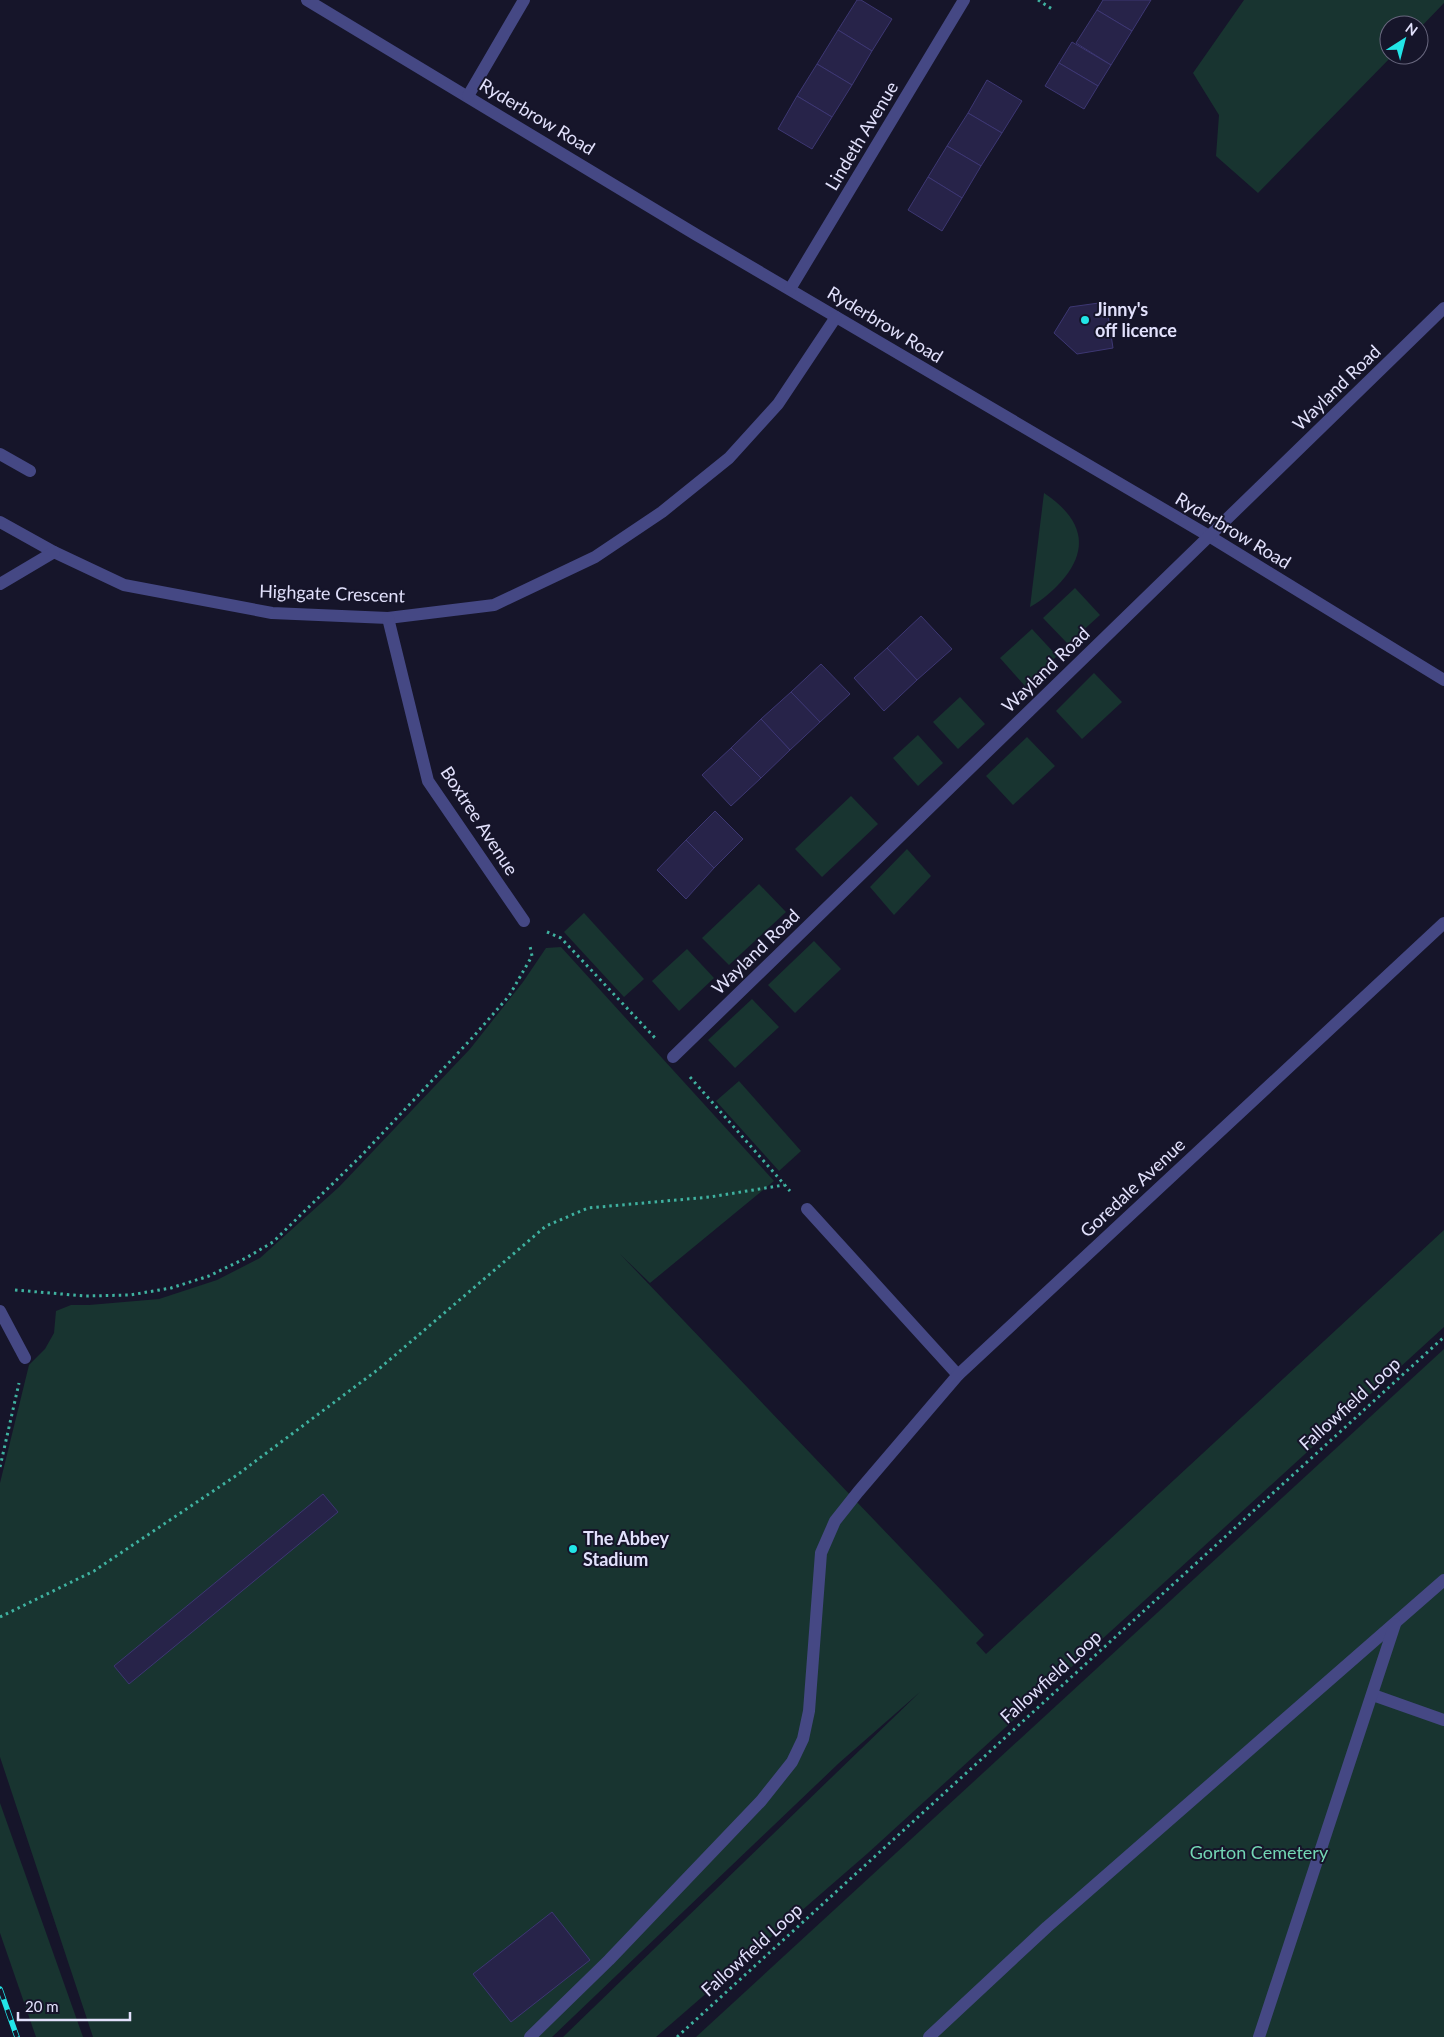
<svg xmlns="http://www.w3.org/2000/svg" width="1444" height="2037" font-family="Lato,sans-serif">
	<rect width="100%" height="100%" fill="#16152a"/>
	<g fill="#183430">
		<polygon points="1244,0 1444,0 1444,3 1419,29 1419,25 1389,25 1389,55 1393,55 1258,193 1216,156 1219,115 1193,73"/>
		<path d="M1044 493C1077 515 1092 543 1065 577 1055 589 1044 599 1030 607Z"/>
		<polygon points="1075,588 1100,615 1068,644 1043,618"/>
		<polygon points="1032,629 1057,656 1025,686 1000,658"/>
		<polygon points="1094,673 1122,702 1082,739 1056,711"/>
		<polygon points="960,697 985,724 958,749 933,722"/>
		<polygon points="918,735 943,763 918,786 893,758"/>
		<polygon points="1027,737 1055,766 1013,805 986,776"/>
		<polygon points="851,796 878,824 822,877 795,849"/>
		<polygon points="907,849 931,876 894,915 870,887"/>
		<polygon points="759,884 786,912 729,965 702,938"/>
		<polygon points="584,913 644,979 624,997 564,932"/>
		<polygon points="814,941 841,969 795,1013 768,985"/>
		<polygon points="561,947 774,1181 650,1283 620,1254 984,1635 976,1643 986,1654 1444,1230 1444,1327 868,1853 656,2037 563,2037 920,1692 839,1763 552,2037 93,2037 0,1757 0,1483 29,1365 45,1349 54,1333 56,1311 71,1305 89,1305 159,1299 217,1280 260,1258 339,1187 470,1049 523,982 546,948"/>
		<polygon points="687,949 714,978 679,1011 652,981"/>
		<polygon points="752,999 779,1027 735,1068 708,1040"/>
		<polygon points="739,1081 801,1151 779,1171 716,1101"/>
		<polygon points="1444,1349 1444,2037 696,2037"/>
		<polygon points="0,1803 83,2037 36,2037 0,1933"/>
	</g>
	<g fill="#272349" stroke="#3d3773">
		<polygon points="857,0 861,0 892,19 872,51 838,30"/>
		<polygon points="1103,0 1151,0 1132,31 1097,10"/>
		<polygon points="1097,10 1132,31 1111,65 1076,43"/>
		<polygon points="838,30 872,51 852,85 817,64"/>
		<polygon points="1072,42 1111,65 1098,86 1059,63"/>
		<polygon points="1059,63 1098,86 1084,109 1045,86"/>
		<polygon points="817,64 852,85 832,117 797,96"/>
		<polygon points="987,80 1022,101 1002,133 968,113"/>
		<polygon points="797,96 832,117 812,149 778,129"/>
		<polygon points="968,113 1002,133 981,166 947,146"/>
		<polygon points="947,146 981,166 962,198 928,177"/>
		<polygon points="928,177 962,198 942,231 908,210"/>
		<polygon points="1106,302 1113,348 1077,354 1054,333 1070,307"/>
		<polygon points="921,616 952,649 917,680 887,648"/>
		<polygon points="887,648 917,680 884,711 854,678"/>
		<polygon points="821,664 850,694 820,722 791,692"/>
		<polygon points="791,692 820,722 790,750 761,719"/>
		<polygon points="761,719 790,750 761,778 731,748"/>
		<polygon points="731,748 761,778 731,806 702,775"/>
		<polygon points="715,811 743,839 714,868 686,840"/>
		<polygon points="686,840 714,868 686,899 657,870"/>
		<polygon points="323,1494 338,1512 129,1684 114,1666"/>
		<polygon points="552,1912 590,1960 511,2022 473,1974"/>
	</g>
	<g fill="none" stroke-linecap="round" stroke-linejoin="round">
		<g stroke="#3fb2a0" stroke-width="3" stroke-dasharray="2.5 4" stroke-linecap="butt">
			<polyline points="1038,0 1052,9"/>
			<polyline points="547,932 561,938 656,1039"/>
			<polyline points="690,1077 790,1191"/>
			<polyline points="15,1290 85,1296 130,1295 171,1288 209,1276 246,1258 273,1242 361,1156 473,1037 509,996 532,956 530,946"/>
			<polyline points="0,1467 19,1383"/>
			<polyline points="0,1617 94,1571 237,1475 380,1368 546,1226 588,1208 710,1197 784,1185"/>
			<polyline points="677,2037 1444,1337"/>
		</g>
		<g stroke="#454884" stroke-width="12">
			<polyline points="307,0 695,234 1209,536 1444,680"/>
			<polyline points="468,96 524,0"/>
			<polyline points="790,289 964,0"/>
			<polyline points="0,454 30,471"/>
			<polyline points="0,522 54,552 124,585 272,613 388,618 494,605 595,557 662,512 729,458 778,404 836,317"/>
			<polyline points="0,584 54,552"/>
			<polyline points="388,618 428,781 524,921"/>
			<polyline points="673,1057 1444,308"/>
			<polyline points="807,1209 958,1375"/>
			<polyline points="0,1311 25,1358"/>
			<polyline points="1373,1695 1444,1720"/>
			<polyline points="530,2037 609,1960 761,1801 792,1762 803,1739 809,1711 821,1553 835,1521 858,1492 958,1375 1444,923"/>
			<polyline points="929,2037 1047,1927 1444,1580"/>
			<polyline points="1259,2037 1395,1624"/>
		</g>
		<defs>
			<polyline id="rail" points="0,1989 17,2037"/>
		</defs>
		<use href="#rail" stroke="#22e5e7" stroke-width="5.5"/>
		<use href="#rail" stroke="#16152a" stroke-width="4" stroke-dasharray="11" stroke-linecap="butt"/>
	</g>
	<g fill="#22e5e7" stroke="#16152a" stroke-width="2">
		<circle cx="1085" cy="320" r="5"/>
		<circle cx="573" cy="1549" r="5"/>
	</g>
	<g text-anchor="middle" stroke-width="4" stroke-linejoin="round" paint-order="stroke">
		<g font-size="18" fill="#e2e1fc" stroke="#16152a">
			<text transform="translate(537 117) rotate(31)" y="6">Ryderbrow Road</text>
			<text transform="translate(862 136) rotate(-59)" y="6">Lindeth Avenue</text>
			<text transform="translate(885 325) rotate(31)" y="6">Ryderbrow Road</text>
			<text transform="translate(1337 388) rotate(-44)" y="6">Wayland Road</text>
			<text transform="translate(1233 531) rotate(31)" y="6">Ryderbrow Road</text>
			<text transform="translate(332 594) rotate(2)" y="6">Highgate Crescent</text>
			<text transform="translate(1046 670) rotate(-44)" y="6">Wayland Road</text>
			<text transform="translate(479 821) rotate(57)" y="6">Boxtree Avenue</text>
			<text transform="translate(756 952) rotate(-44)" y="6">Wayland Road</text>
			<text transform="translate(1133 1188) rotate(-43)" y="6">Goredale Avenue</text>
			<text transform="translate(1350 1404) rotate(-42)" y="6">Fallowfield Loop</text>
			<text transform="translate(1051 1677) rotate(-42)" y="6">Fallowfield Loop</text>
			<text transform="translate(752 1950) rotate(-42)" y="6">Fallowfield Loop</text>
		</g>
		<g font-size="18" font-weight="bold" fill="#e2e1fc" stroke="#16152a" text-anchor="start">
			<text x="1095" y="316">Jinny's<tspan x="1095" dy="21">off licence</tspan></text>
			<text x="583" y="1545">The Abbey<tspan x="583" dy="21">Stadium</tspan></text>
		</g>
		<g font-size="18" fill="#73d6b4" stroke="#16152a">
			<text x="1259" y="1859">Gorton Cemetery</text>
		</g>
	</g>
	<g transform="translate(1404 40) rotate(36)"><circle r="24" fill="#16152a" stroke="#68677e"/>
	<path d="M0-4L9 19L0 12L-9 19Z" fill="#22e5e7"/>
	<text y="-8" font-size="14" font-weight="bold" text-anchor="middle" fill="#e2e1fc">N</text>
	</g>
	<path d="M18 2012v8h112v-8" fill="none" stroke="#e2e1fc" stroke-width="2.5"/>
	<text x="25" y="2012" font-size="15" fill="#e2e1fc" stroke="#16152a" stroke-width="4" paint-order="stroke">20 m</text>
</svg>
